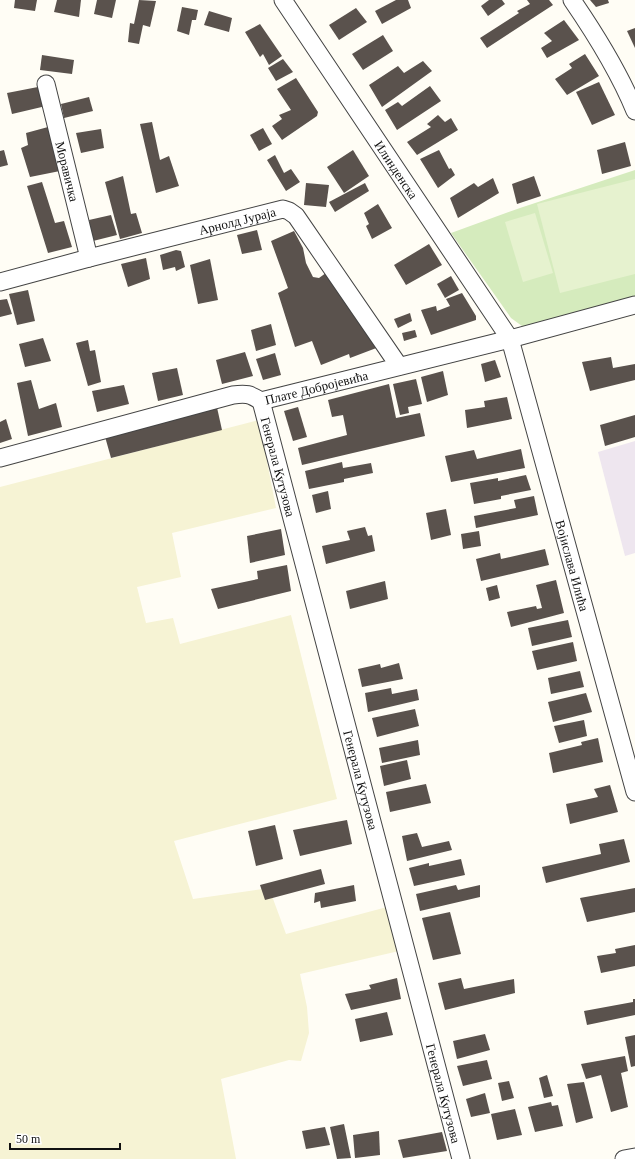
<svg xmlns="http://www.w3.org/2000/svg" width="635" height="1159" font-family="'Times New Roman',serif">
	<rect width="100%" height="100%" fill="#fffdf5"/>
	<polygon fill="#eee6ef" points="635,441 635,553 625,556 598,452"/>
	<polygon fill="#f6f3d4" points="259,420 276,508 172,533 181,577 137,587 146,623 173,618 180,644 291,615 337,799 174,841 193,899 269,888 286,934 387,907 399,951 300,974 307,1007 309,1033 301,1061 289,1060 221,1079 236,1159 0,1159 0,487"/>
	<polygon fill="#d5ebbd" points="635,170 635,296 529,326 522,326 511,318 451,233 520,208"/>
	<g fill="#e6f2cf">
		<polygon points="635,179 635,274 560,293 537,204"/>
		<polygon points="535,213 553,273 523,282 505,222"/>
	</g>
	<g fill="#5a524d">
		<polygon points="15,0 37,0 35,11 14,8"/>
		<polygon points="57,0 81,0 79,17 54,12"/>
		<polygon points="97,0 116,0 112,18 94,14"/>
		<polygon points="139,0 156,1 150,27 143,25 139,44 128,42 130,23 134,24"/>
		<polygon points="396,0 408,0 411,8 382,24 375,11"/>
		<polygon points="489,0 502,0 505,4 488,16 481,6"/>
		<polygon points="527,0 549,0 553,5 487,48 480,38 519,13 517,11 530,4"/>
		<polygon points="590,0 608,0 609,3 596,7"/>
		<polygon points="182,7 198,10 196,20 192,20 189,35 177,31"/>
		<polygon points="356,8 367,22 339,40 329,25"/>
		<polygon points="209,11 232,18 229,32 204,25"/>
		<polygon points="564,20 579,40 547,58 541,48 552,41 544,33"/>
		<polygon points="260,24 282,56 269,65 263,54 260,57 245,32"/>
		<polygon points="635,28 635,48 627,31"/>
		<polygon points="383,35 393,51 363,70 352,54"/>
		<polygon points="585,54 599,76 567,95 555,79 572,68 569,64"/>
		<polygon points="42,55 74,60 72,74 40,70"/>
		<polygon points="283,59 293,72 276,81 268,68"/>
		<polygon points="423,61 432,71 382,107 369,85 398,66 404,73"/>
		<polygon points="296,78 318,112 317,116 282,140 272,126 282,119 279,115 291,110 277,89"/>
		<polygon points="599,82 615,115 592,125 576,92"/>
		<polygon points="43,86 46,106 12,114 7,93"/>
		<polygon points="430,86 441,101 397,130 385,110 398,102 402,106"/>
		<polygon points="89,97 93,111 64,118 61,104"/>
		<polygon points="438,115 445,122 451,118 458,130 417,155 407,142 431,127 427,124"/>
		<polygon points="152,122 160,160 169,156 179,186 156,193 140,124"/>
		<polygon points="48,127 60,171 30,177 21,148 28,145 26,133"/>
		<polygon points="263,128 272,144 259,151 250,135"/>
		<polygon points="101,129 104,148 81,153 76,133"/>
		<polygon points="625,142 631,166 602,174 597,150"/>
		<polygon points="4,150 8,165 0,167 0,151"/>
		<polygon points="353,150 369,176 344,193 327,167"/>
		<polygon points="439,150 449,169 451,168 455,175 438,188 420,159"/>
		<polygon points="275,155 284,173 291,169 300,182 286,191 267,160"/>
		<polygon points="123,176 131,214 136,213 142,233 120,239 105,182"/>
		<polygon points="534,176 541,196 517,204 512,184"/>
		<polygon points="493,178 499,193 458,218 450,198 474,183 478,187"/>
		<polygon points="42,182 55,223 64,221 72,247 48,253 27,186"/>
		<polygon points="306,183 329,185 326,207 304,205"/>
		<polygon points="365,183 369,191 335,212 329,202"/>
		<polygon points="378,204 392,228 372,239 366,226 369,224 364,213"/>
		<polygon points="111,215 117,235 93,241 89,220"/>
		<polygon points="257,230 262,250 242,254 237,235"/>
		<polygon points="294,231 303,248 306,263 313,277 319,278 330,270 379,347 350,358 349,354 321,365 312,341 295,347 278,293 288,288 271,241"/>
		<polygon points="429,244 442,265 406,285 394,265"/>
		<polygon points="176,250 181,251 185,267 176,271 175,267 163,270 160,255"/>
		<polygon points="146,258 150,279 128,287 121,264"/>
		<polygon points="210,259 218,300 198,304 190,265"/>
		<polygon points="451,276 459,290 445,298 437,284"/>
		<polygon points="28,290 35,321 17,325 9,294"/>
		<polygon points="462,293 476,316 476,320 431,335 421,310 436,306 437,311 450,306 446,299"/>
		<polygon points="7,299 12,314 0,317 0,300"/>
		<polygon points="410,313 412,321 398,328 394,319"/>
		<polygon points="271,324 276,345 256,351 251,330"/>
		<polygon points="415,330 417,337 404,341 402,333"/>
		<polygon points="43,338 51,361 25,367 19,344"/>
		<polygon points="88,340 90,351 95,350 101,382 88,386 76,343"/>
		<polygon points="245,352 253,376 222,384 216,360"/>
		<polygon points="275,353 281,375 263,380 256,359"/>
		<polygon points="611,357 613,368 635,364 635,380 590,391 582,362"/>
		<polygon points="495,360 501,377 485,382 481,364"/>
		<polygon points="177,368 183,395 158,401 152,373"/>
		<polygon points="443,371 448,395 427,402 421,377"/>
		<polygon points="416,379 422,404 408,407 409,413 400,415 393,384"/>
		<polygon points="31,380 39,409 56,403 62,427 28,436 17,383"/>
		<polygon points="389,384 396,418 420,413 425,436 302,465 298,448 347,435 343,415 332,417 328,400"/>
		<polygon points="124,385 129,404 97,412 92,391"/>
		<polygon points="507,397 512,419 467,428 465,410 485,407 484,401"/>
		<polygon points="216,403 222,430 111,458 104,433"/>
		<polygon points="298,407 307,437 293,441 284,411"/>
		<polygon points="635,415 635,437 605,446 600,425"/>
		<polygon points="6,419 12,439 0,443 0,422"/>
		<polygon points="521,449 525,468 451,482 445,456 474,450 477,459"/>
		<polygon points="342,462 343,468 371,463 373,473 344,479 344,482 309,489 305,471"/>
		<polygon points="526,475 531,490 501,496 501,499 474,504 470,483 498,478 498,481"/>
		<polygon points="328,491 331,509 316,513 312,495"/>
		<polygon points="534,496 538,515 476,528 474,516 516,508 514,500"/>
		<polygon points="446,509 451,535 431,540 426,513"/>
		<polygon points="365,527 368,536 372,535 375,551 326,564 322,546 350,540 347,531"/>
		<polygon points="281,529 285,555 250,563 247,536"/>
		<polygon points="479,531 481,546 463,549 461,534"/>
		<polygon points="545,549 549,565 481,581 476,559 500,553 501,559"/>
		<polygon points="287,565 291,591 218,609 211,589 258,579 257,571"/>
		<polygon points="556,580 564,613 511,627 507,612 536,606 537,609 542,608 536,585"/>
		<polygon points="385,581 388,599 350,609 346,591"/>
		<polygon points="497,585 500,598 489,601 486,588"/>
		<polygon points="568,620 572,637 532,646 528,628"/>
		<polygon points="573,642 577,661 537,670 532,651"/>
		<polygon points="399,663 403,679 362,687 358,669 380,664 381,668"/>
		<polygon points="580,671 584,687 551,694 548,678"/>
		<polygon points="391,688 392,694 417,689 419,700 368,712 365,693"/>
		<polygon points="586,693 592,712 553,722 548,702"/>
		<polygon points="415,709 419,726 377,737 372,718"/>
		<polygon points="584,720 587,736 559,743 554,726"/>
		<polygon points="598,738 603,762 553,773 549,753 582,745 581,742"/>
		<polygon points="418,740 420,755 382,763 379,748"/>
		<polygon points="407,760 411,779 384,786 380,766"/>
		<polygon points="426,784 431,803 390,812 386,792"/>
		<polygon points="610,785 618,812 570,824 566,804 598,797 594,789"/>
		<polygon points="347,820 352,844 300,856 293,830"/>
		<polygon points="275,825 283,859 256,866 248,831"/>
		<polygon points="417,833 422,847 449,841 452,850 407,861 402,836"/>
		<polygon points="624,839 630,862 546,883 542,867 601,854 599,844"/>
		<polygon points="461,859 465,875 414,886 409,868 429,863 429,866"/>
		<polygon points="321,869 325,884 265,900 260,885"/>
		<polygon points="354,885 356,901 321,908 320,901 314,903 315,893"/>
		<polygon points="456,885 458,890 480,885 480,897 420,911 416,894"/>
		<polygon points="635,888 635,912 587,922 580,898"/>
		<polygon points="450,912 461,954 433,960 422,918"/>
		<polygon points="635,945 635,966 601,973 597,956 616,953 615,949"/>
		<polygon points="397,978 401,999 351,1010 345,994 371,989 369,985"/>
		<polygon points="461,978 464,989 514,979 515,993 445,1010 438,983"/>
		<polygon points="633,999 635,999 635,1015 587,1025 584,1011 633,1002"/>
		<polygon points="387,1012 393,1035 360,1042 355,1019"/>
		<polygon points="485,1034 490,1050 457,1059 453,1041"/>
		<polygon points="635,1035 635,1066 631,1067 625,1037"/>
		<polygon points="625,1056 628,1071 621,1073 628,1107 611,1112 601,1075 586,1079 581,1064"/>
		<polygon points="487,1060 492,1079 463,1086 457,1066"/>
		<polygon points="547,1075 553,1096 544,1098 539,1078"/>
		<polygon points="509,1081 514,1098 502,1101 498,1083"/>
		<polygon points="584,1082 593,1118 576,1123 567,1084"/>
		<polygon points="485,1093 490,1113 471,1117 466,1099"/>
		<polygon points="551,1102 552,1106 558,1105 563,1126 535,1132 528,1107"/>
		<polygon points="515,1109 522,1135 497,1140 491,1114"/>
		<polygon points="344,1124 351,1158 337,1159 330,1127"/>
		<polygon points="325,1127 330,1145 306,1149 302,1131"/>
		<polygon points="379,1131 380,1155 355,1158 353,1135"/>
		<polygon points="442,1132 447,1151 403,1158 398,1140"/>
	</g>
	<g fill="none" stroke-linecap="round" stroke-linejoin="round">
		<defs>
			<g id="minor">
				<path id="s1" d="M283 0 510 339 635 792"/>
				<path d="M572 0C596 35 619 72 635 111"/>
				<path id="s2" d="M46 84 89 258"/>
				<path id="s3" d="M0 282 89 258 283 209 289 211 296 216 399 366"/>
				<path id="s4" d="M261 401 461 1159"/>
				<path id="s5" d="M0 458 233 395C246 393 250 394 261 401L510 339 635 305"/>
				<polyline points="624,1159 635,1157"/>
			</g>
		</defs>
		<use href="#minor" stroke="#444" stroke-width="19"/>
		<use href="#minor" stroke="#fff" stroke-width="17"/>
	</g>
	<g text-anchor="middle" stroke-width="4" stroke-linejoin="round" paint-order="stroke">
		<g font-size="13" fill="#111" stroke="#fff">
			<text dy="5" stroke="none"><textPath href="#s1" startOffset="204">Илинденска</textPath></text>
			<text dy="5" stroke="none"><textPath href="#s2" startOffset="90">Моравичка</textPath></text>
			<text dy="5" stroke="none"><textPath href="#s3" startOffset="245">Арнолд Јураја</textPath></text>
			<text dy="5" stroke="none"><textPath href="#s5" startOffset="328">Плате Добројевића</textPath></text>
			<text dy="5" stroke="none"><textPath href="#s4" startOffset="68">Генерала Кутузова</textPath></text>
			<text dy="5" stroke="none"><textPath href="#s1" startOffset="643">Војислава Илића</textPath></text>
			<text dy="5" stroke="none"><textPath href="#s4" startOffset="392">Генерала Кутузова</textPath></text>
			<text dy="5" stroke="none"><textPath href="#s4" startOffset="716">Генерала Кутузова</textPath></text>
		</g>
	</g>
	<path d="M10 1143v6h110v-6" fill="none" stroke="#111111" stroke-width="2"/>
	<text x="16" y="1143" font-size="12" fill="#111111" stroke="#ffffff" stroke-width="3" paint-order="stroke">50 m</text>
</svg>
